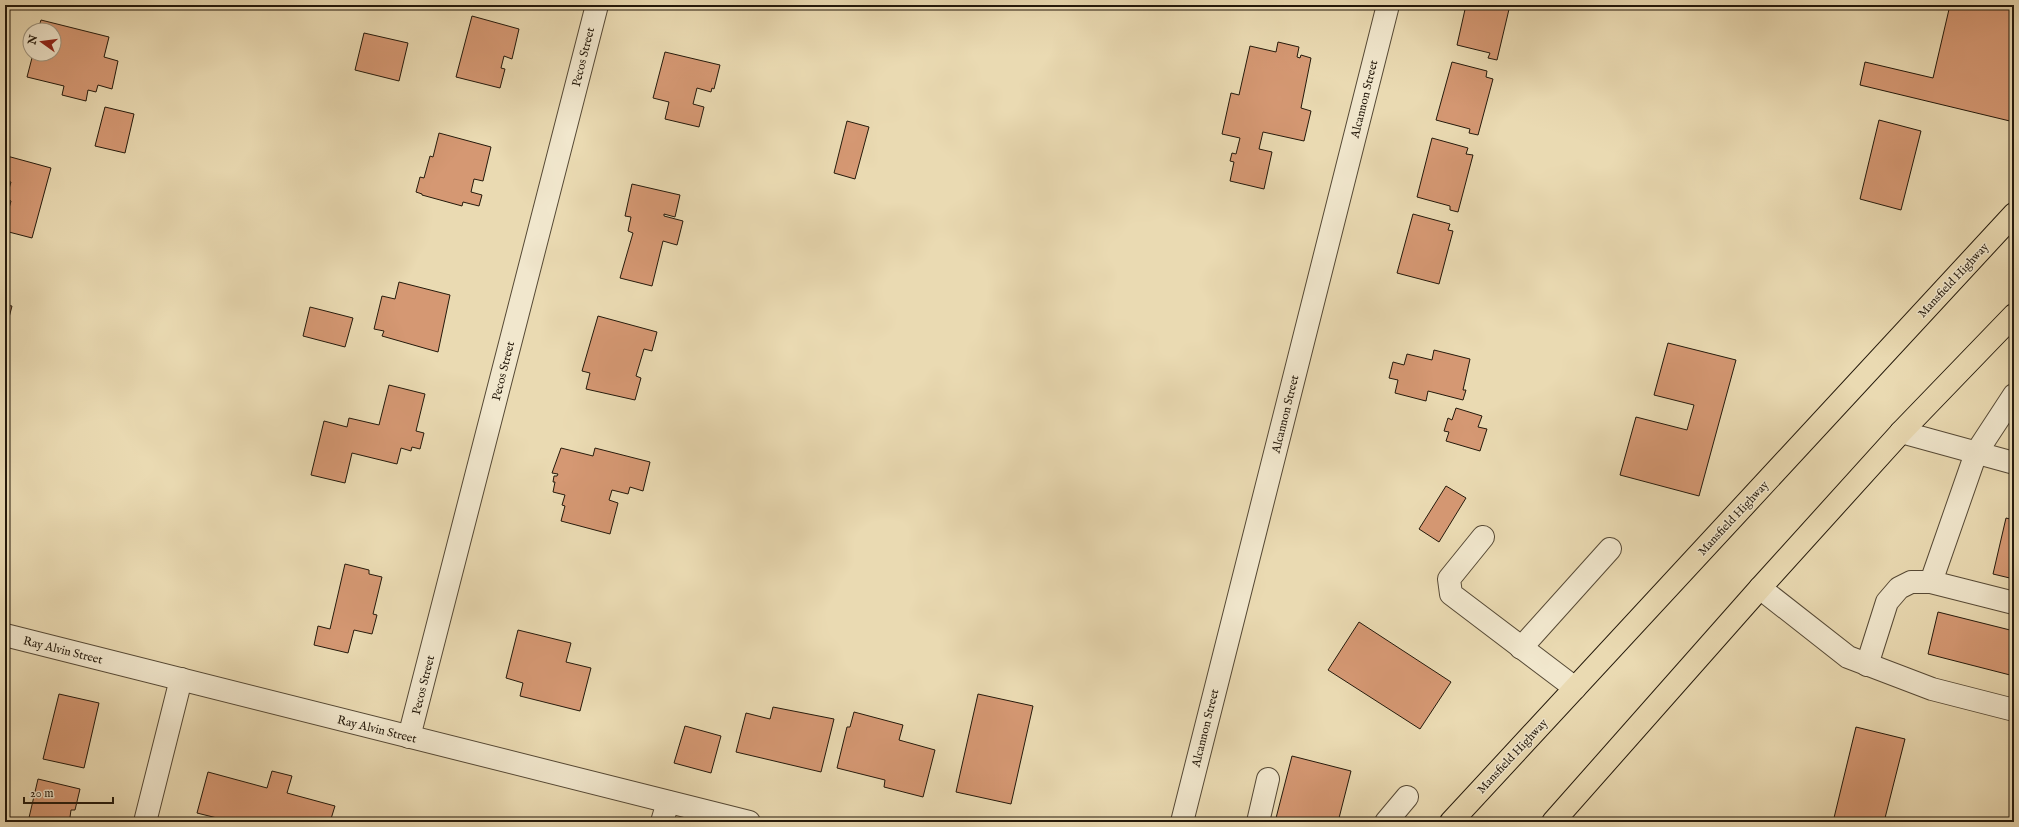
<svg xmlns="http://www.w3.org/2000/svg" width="2019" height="827" font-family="'IM FELL English',serif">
	<rect width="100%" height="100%" fill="#eadab2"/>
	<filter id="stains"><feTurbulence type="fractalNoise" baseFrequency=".005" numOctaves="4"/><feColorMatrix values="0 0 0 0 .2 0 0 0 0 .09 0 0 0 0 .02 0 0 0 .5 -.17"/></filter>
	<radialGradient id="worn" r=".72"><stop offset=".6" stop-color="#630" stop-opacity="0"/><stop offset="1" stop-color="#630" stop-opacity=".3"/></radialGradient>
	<g fill="#d59873" stroke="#24190b">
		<polygon points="1466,5 1510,5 1497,60 1488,58 1490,53 1457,45"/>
		<polygon points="1950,5 2014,5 2014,122 1860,85 1865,62 1933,78"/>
		<polygon points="472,16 519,29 512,59 504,56 501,68 505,69 500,88 456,77"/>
		<polygon points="41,20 109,37 104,57 118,61 112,89 98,85 96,92 88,90 86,101 62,95 64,86 27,77 33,54 54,54 54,30 38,30"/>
		<polygon points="364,33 408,43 399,81 355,70"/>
		<polygon points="1278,42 1299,47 1297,57 1300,58 1301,55 1311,58 1301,108 1311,111 1304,141 1263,132 1259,149 1272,152 1264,189 1230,181 1234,162 1230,161 1232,153 1236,154 1240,138 1222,134 1231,93 1239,95 1250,46 1276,52"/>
		<polygon points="665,52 720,65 714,89 712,88 711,92 697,88 693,104 704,107 699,127 665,119 669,102 653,98"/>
		<polygon points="1452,62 1487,71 1486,77 1493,79 1478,135 1469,133 1470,129 1436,120"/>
		<polygon points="105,107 134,114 125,153 95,146"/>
		<polygon points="1879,120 1921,131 1901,210 1860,199"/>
		<polygon points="847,121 869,127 855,179 834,173"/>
		<polygon points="439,133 491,147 483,181 474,179 471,192 482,195 479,206 463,202 462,206 422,195 422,194 416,192 420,177 424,178 430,156 433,157"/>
		<polygon points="1432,138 1468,148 1466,154 1473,155 1458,212 1450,210 1450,206 1417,197"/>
		<polygon points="7,156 51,168 32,238 5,231 5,223 11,201 6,199 11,182 5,181"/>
		<polygon points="632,184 680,195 675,217 664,214 664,216 683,221 677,245 663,241 652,286 620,278 633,233 628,231 631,217 625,216"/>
		<polygon points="1413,214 1450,224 1448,230 1453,231 1439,284 1397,273"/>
		<polygon points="399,282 450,295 438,352 382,336 384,331 374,329 382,296 395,299"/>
		<polygon points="5,305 12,306 5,333"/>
		<polygon points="310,307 353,318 345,347 303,336"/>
		<polygon points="598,316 657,332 652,351 644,349 636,376 641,378 635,400 586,389 590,373 582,371"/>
		<polygon points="1668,343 1736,360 1699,496 1620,475 1636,417 1687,430 1694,405 1654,395"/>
		<polygon points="1434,350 1470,359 1463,390 1466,390 1463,400 1428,391 1426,401 1395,393 1398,380 1389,378 1393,362 1404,365 1407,354 1432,360"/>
		<polygon points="389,385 425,394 416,431 424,433 420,449 412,447 411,451 401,448 397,464 352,453 345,483 311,475 324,421 347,427 349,418 379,425"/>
		<polygon points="1456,408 1482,416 1478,427 1487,429 1480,451 1446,441 1449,432 1444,431 1448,418 1452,420"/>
		<polygon points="561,448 593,456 595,448 650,462 643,491 630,487 628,494 612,490 609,500 618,503 610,534 561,521 565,506 562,505 565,495 553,492 555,482 553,482 554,476 557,476 558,474 552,473"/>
		<polygon points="1446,486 1466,498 1439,542 1419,529"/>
		<polygon points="2006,518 2014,520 2014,579 1993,574"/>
		<polygon points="345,564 369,570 369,574 382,577 373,614 377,615 372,634 354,630 348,653 314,645 318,626 330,629"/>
		<polygon points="1938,612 2014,631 2014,676 1928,654"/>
		<polygon points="1359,622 1451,682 1420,729 1328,670"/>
		<polygon points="518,630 571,643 566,662 591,668 580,711 520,696 523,683 506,678"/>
		<polygon points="59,694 99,703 84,768 43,759"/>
		<polygon points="978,694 1033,706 1011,804 956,792"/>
		<polygon points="773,707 834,719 821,772 736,752 746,713 770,719"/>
		<polygon points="854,712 903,725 899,740 935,750 923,797 884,787 885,780 837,768 847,727 850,727"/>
		<polygon points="685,726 721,736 711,773 674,763"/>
		<polygon points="1856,727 1905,739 1884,822 1833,822"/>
		<polygon points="1292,756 1351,771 1338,822 1275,822"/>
		<polygon points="272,771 292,776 287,793 335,806 330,822 233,822 197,813 208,772 267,788"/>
		<polygon points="38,779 80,789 75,810 71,810 70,817 70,820 78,822 28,822"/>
		<polygon points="503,818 520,822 502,822"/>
	</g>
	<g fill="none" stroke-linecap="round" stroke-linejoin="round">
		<defs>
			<g id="minor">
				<polyline points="1901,432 2014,463"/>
				<polyline points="1483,537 1449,579 1451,594 1575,688"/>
				<polyline points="1931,582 1976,453 2014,395"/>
				<polyline points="1760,588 1848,657 1932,689 2014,710"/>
				<polyline points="5,635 749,822"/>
				<polyline points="1521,648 1610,549"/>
				<polyline points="1867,665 1887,602 1899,588 1911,582 1931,582 2014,603"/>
				<polyline points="409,737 597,5"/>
				<polyline points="145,822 181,679"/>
				<polyline points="662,822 668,802"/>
				<polyline points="1182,822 1388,5"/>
				<polyline points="1258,822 1268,779"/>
				<polyline points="1386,822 1407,797"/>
			</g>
			<g id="major">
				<polyline points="1451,822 2014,214"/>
				<polyline points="1553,822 1760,588 1903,430 2014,315"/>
			</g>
		</defs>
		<use href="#minor" stroke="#564935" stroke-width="24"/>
		<use href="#major" stroke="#24190b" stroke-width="24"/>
		<use href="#minor" stroke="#f1e7cd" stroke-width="22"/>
		<use href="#major" stroke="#eadab2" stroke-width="22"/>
	</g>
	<g text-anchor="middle" stroke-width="3" stroke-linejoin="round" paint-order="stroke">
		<g font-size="12" fill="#24190b" stroke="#f1e7cd">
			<text transform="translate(583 57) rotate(-76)" y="4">Pecos Street</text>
			<text transform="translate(1364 99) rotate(-76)" y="4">Alcannon Street</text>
			<text transform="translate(1953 280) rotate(-47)" y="4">Mansfield Highway</text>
			<text transform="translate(503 371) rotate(-76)" y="4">Pecos Street</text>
			<text transform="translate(1285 414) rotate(-76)" y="4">Alcannon Street</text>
			<text transform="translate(1733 518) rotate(-47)" y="4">Mansfield Highway</text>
			<text transform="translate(63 650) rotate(14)" y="4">Ray Alvin Street</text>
			<text transform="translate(423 685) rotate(-76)" y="4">Pecos Street</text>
			<text transform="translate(1205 728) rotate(-76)" y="4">Alcannon Street</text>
			<text transform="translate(377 729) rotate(14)" y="4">Ray Alvin Street</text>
			<text transform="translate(1512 756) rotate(-47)" y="4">Mansfield Highway</text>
		</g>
	</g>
	<rect width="2019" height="827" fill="none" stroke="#eadab2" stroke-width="20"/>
	<rect x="6" y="6" width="2007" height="815" fill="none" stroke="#24190b" stroke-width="2"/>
	<rect x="10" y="10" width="1999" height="807" fill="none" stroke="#24190b"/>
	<g transform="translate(42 42) rotate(284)"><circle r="19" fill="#f1e7cd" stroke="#9f957f"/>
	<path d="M0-3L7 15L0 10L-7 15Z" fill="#8f2418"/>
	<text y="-6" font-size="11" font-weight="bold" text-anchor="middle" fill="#24190b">N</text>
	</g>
	<path d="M24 797v6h89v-6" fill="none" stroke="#24190b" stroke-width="2"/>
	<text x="30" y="797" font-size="12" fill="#24190b" stroke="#f1e7cd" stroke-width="3" paint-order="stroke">20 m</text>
	<rect width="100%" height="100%" filter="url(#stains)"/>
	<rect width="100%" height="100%" fill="url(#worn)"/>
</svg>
